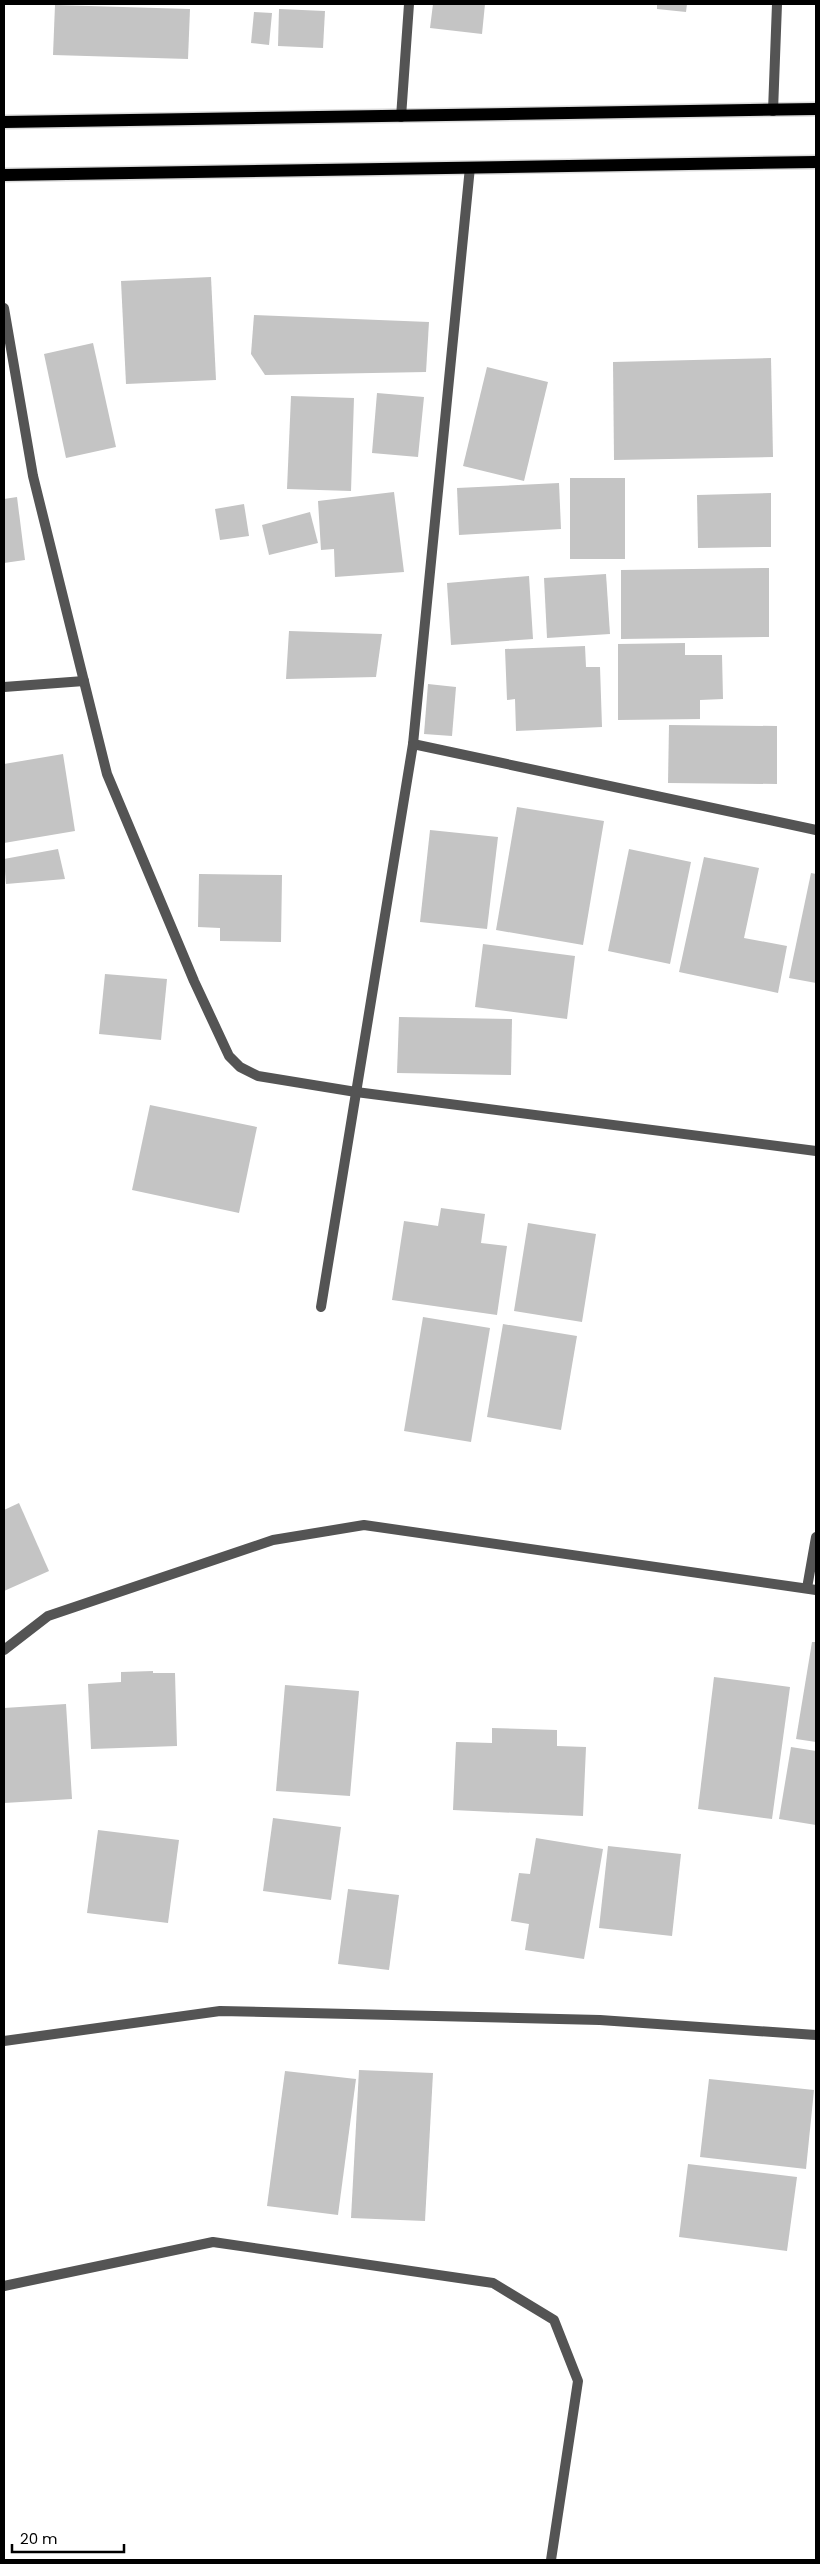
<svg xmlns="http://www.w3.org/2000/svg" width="820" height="2564" font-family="Poppins,sans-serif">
	<rect width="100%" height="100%" fill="#fff"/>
	<g fill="#c4c4c4">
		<polygon points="433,4 485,4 482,34 430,28"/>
		<polygon points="657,4 687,4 686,12 657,9"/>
		<polygon points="55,5 190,9 188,59 53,55"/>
		<polygon points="279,9 325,11 323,48 278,46"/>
		<polygon points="254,12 272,13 269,45 251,43"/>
		<polygon points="211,277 216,380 126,384 121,281"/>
		<polygon points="254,315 429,322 426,372 265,375 251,354"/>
		<polygon points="93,343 116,447 66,458 44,354"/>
		<polygon points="771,358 773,457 614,460 613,362"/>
		<polygon points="487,367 548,382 524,481 463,466"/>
		<polygon points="377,393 424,397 418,457 372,453"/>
		<polygon points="291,396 354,398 351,491 287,489"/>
		<rect x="570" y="478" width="55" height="81"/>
		<polygon points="559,483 561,529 459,535 457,488"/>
		<polygon points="394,492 404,572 335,577 334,549 321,550 318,501"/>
		<polygon points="771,493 771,547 698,548 697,495"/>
		<polygon points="17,497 25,560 4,563 4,499"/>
		<polygon points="244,504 249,536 220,540 215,509"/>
		<polygon points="310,512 318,543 269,555 262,525"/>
		<polygon points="769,568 769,637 621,639 621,570"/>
		<polygon points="606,574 610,634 547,638 544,578"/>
		<polygon points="529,576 533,639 451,645 447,583"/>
		<polygon points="289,631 382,634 376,677 286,679"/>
		<polygon points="685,643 685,655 722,655 723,699 700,700 700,719 618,720 618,644"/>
		<polygon points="585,646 586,667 600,667 602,727 516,731 515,699 507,700 505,649"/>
		<polygon points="428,684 456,687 452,736 424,734"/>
		<polygon points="669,725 777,726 777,784 668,783"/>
		<polygon points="63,754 75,831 4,843 4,764"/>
		<polygon points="517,807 604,821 583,945 496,930"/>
		<polygon points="430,830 498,837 487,929 420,922"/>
		<polygon points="58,849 65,879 6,884 4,859"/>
		<polygon points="629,849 691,862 670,964 608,951"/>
		<polygon points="704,857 759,868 744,938 787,946 778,993 679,972"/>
		<polygon points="811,873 816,874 816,983 789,978"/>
		<polygon points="199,874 282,875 281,942 220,941 220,928 198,927"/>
		<polygon points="483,944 575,956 567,1019 475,1007"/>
		<polygon points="105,974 167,979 161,1040 99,1034"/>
		<polygon points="399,1017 512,1019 511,1075 397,1073"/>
		<polygon points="150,1105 257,1127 239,1213 132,1190"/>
		<polygon points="441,1208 485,1214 481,1243 507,1246 497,1315 392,1300 404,1221 438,1226"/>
		<polygon points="528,1223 596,1234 582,1322 514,1311"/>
		<polygon points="423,1317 490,1328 471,1442 404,1431"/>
		<polygon points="503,1324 577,1336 561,1430 487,1417"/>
		<polygon points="19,1503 49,1571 4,1591 4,1510"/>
		<polygon points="812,1642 816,1642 816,1742 796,1739"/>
		<polygon points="153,1671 153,1673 175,1673 177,1746 91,1749 88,1684 121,1682 121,1672"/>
		<polygon points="714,1677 790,1687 772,1819 698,1809"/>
		<polygon points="285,1685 359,1691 350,1796 276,1791"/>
		<polygon points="66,1704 72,1799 4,1803 4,1708"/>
		<polygon points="492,1728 557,1730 557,1746 586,1747 583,1816 453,1810 456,1742 492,1743"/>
		<polygon points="791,1747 816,1751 816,1825 779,1819"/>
		<polygon points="273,1818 341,1827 331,1900 263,1891"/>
		<polygon points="98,1830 179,1840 168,1923 87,1913"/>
		<polygon points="536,1838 603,1849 584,1959 525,1950 529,1924 511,1921 519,1873 530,1874"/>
		<polygon points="608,1846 681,1854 672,1936 599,1928"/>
		<polygon points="348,1889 399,1895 389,1970 338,1964"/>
		<polygon points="359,2070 433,2073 425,2221 351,2218"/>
		<polygon points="285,2071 356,2079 338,2215 267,2206"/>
		<polygon points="709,2079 814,2090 806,2169 700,2157"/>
		<polygon points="688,2164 797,2177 787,2251 679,2237"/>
	</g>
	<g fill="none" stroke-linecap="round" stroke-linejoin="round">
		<defs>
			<g id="primary">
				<polyline points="4,122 816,109"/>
				<polyline points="4,175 816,162"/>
			</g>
		</defs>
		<use href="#primary" stroke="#dbdbdb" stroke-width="15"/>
		<g stroke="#545454" stroke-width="10">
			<polyline points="773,111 777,4"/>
			<polyline points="401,117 409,4"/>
			<polyline points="4,308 33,476 107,774 194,981 229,1056 240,1067 258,1076 356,1092 816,1151"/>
			<polyline points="4,687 84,681"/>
			<polyline points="413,744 816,830"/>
			<polyline points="321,1307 413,744 470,167"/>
			<polyline points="807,1588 816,1537"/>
			<polyline points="4,1650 48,1616 273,1540 364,1525 816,1590"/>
			<polyline points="4,2041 220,2011 600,2020 816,2035"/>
			<polyline points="4,2286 213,2242 493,2283 554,2320 578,2381 551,2560"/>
		</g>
		<use href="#primary" stroke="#000" stroke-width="12"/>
	</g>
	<rect width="820" height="2564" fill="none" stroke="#000000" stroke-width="10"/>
	<path d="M12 2544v8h112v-8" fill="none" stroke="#000000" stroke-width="2.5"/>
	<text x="20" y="2544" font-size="15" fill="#000000" stroke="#ffffff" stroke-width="4" paint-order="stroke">20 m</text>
</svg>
